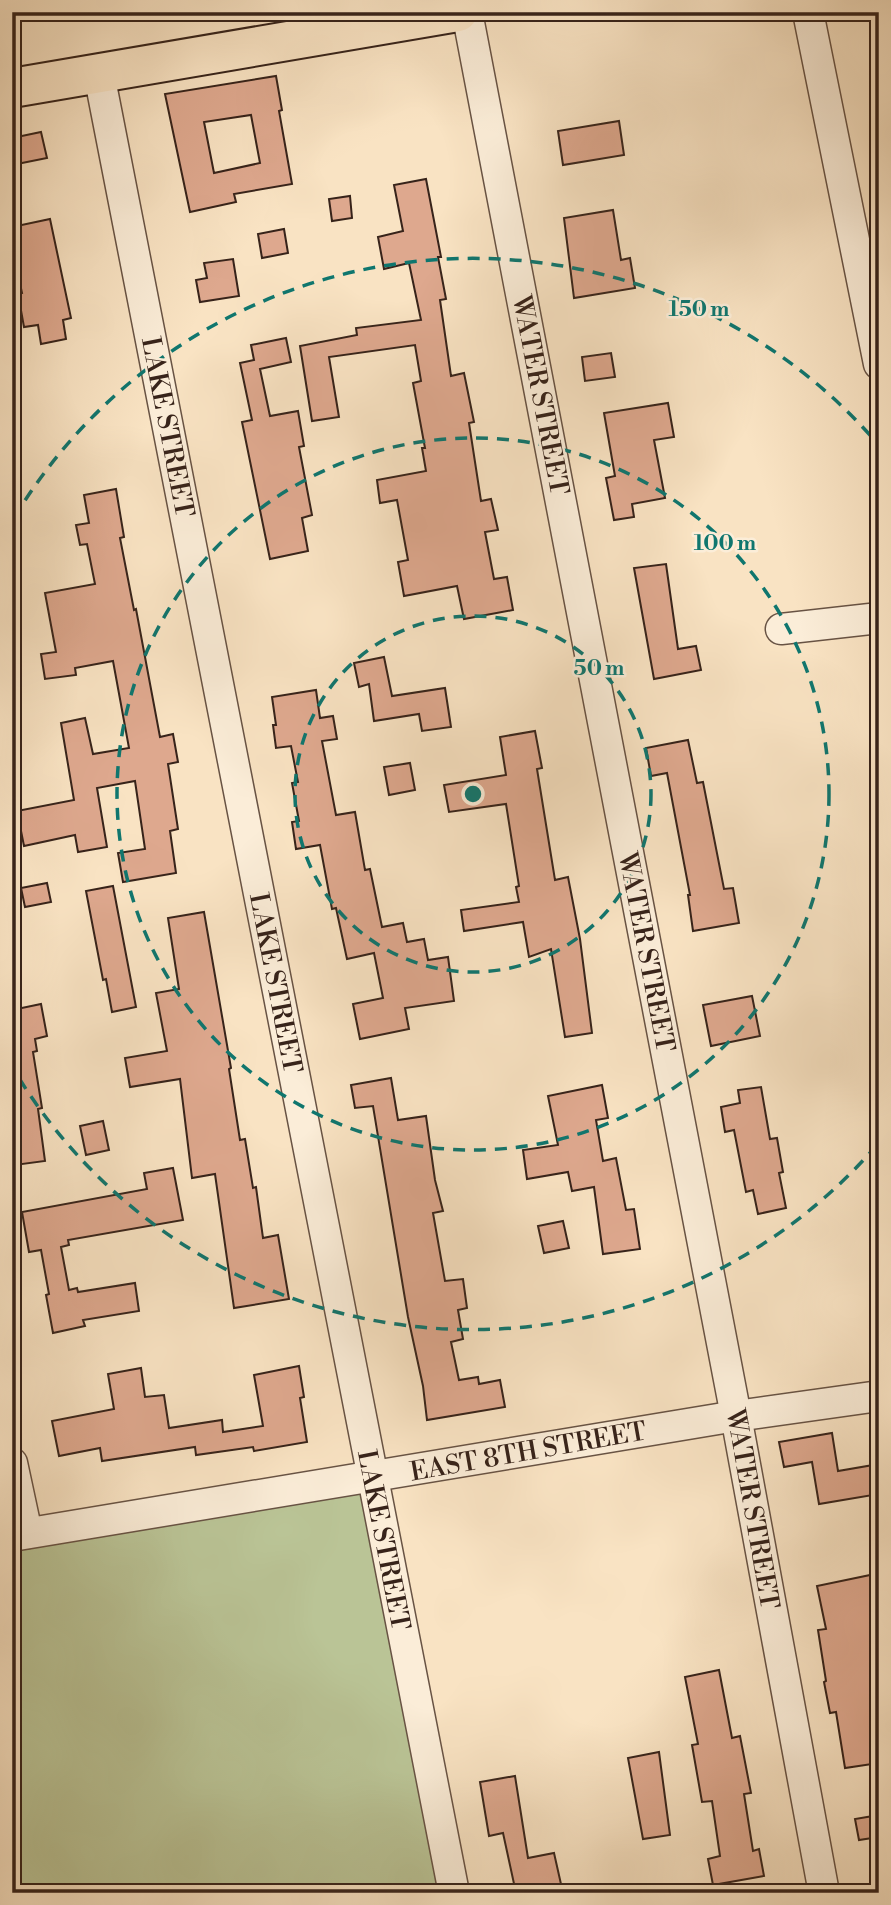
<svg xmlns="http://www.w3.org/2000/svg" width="891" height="1905" font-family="'Libre Bodoni',serif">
	<rect width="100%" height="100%" fill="#f9e3c3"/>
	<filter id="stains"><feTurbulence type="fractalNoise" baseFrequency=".00286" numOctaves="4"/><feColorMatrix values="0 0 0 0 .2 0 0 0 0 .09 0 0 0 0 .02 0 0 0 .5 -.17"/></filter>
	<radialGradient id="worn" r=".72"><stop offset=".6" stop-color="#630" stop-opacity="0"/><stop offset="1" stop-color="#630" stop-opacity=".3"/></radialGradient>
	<polygon fill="#bac496" stroke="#787458" stroke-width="2" points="365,1484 448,1893 12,1893 12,1543"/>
	<g fill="#dea88e" stroke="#37231a" stroke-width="2" fill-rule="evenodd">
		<path d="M276 76 282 110 279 111 292 184 234 194 236 202 190 212 165 94ZM251 115 260 163 214 173 204 122Z"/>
		<polygon points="619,121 624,155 563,165 558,131"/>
		<polygon points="41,132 47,158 12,165 12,138"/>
		<polygon points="426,179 441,257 438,257 446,299 440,300 451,376 464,373 474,422 469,423 481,501 491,499 498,530 485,532 494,579 507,577 513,610 464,619 457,586 404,596 398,562 408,560 397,500 380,503 377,480 426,471 422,448 425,448 413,383 421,381 415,345 329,357 339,417 312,421 300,346 357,335 356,328 421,320 409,263 384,269 378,237 403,231 394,185"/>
		<polygon points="350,196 352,218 332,221 329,199"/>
		<polygon points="613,210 621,260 630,258 635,288 574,298 564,218"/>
		<polygon points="50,219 71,318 63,320 66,339 41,344 38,325 24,327 18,294 22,293 12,246 12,227"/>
		<polygon points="284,229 288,253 262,258 258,234"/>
		<polygon points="233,259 239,296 200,302 196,280 207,278 204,263"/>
		<polygon points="286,338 291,362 260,369 270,416 298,411 304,446 299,447 312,515 302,518 308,551 270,559 242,422 252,420 240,363 254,360 251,345"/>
		<polygon points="611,353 615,377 585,381 582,357"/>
		<polygon points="668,403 674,437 654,440 665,498 632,504 634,517 614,520 606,478 615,476 604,413"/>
		<polygon points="116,489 124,537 120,538 134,610 136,609 160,737 173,734 178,762 168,764 178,829 170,831 176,873 123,882 118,853 145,849 135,781 97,788 107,847 78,852 75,835 24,846 17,811 74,800 61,723 85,718 93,754 129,748 113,661 75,668 76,675 45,679 41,654 56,652 45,593 95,584 87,544 80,545 76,525 89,523 84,495"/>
		<polygon points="666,564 678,649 696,646 701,670 654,679 634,568"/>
		<polygon points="384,657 392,696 445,688 451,727 422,731 419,714 374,721 369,684 359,687 354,663"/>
		<polygon points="316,690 320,718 333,716 337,739 322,741 336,815 355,812 365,870 370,869 382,927 403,923 407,942 424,939 428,960 448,957 454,1001 405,1008 409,1029 360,1039 353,1004 383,998 374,953 347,959 336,908 332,909 320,845 296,849 292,822 299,821 292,783 298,782 291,746 276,748 273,725 276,725 272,697"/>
		<polygon points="535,731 542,768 537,769 555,880 568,877 580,939 592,1033 565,1037 551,949 529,957 523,922 464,931 461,910 519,902 516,887 519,886 506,804 449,812 444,785 506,775 500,737"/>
		<polygon points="688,740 697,783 703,782 724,889 733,888 739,923 693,931 688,895 690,895 667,773 651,776 646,748"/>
		<polygon points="410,763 415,790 389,795 384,767"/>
		<polygon points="47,883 51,902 25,907 21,888"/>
		<polygon points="113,886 136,1007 112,1012 106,979 103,980 86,891"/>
		<polygon points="204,912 231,1068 229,1069 240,1140 245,1139 253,1188 256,1187 263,1238 278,1235 289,1299 234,1308 215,1174 192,1178 180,1079 130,1087 125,1058 167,1051 156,993 179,989 168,918"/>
		<polygon points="752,996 760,1036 711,1046 703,1005"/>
		<polygon points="41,1004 47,1036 35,1039 37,1051 33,1052 42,1108 38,1109 45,1161 15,1165 12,1143 12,1010"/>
		<polygon points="391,1078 398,1120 426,1116 435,1180 443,1211 433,1213 445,1281 463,1279 467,1308 458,1310 463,1339 451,1342 459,1380 478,1377 479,1384 500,1380 505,1407 427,1420 423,1386 408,1317 373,1106 355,1108 351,1085"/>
		<polygon points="602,1085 608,1118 596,1120 603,1161 616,1158 626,1210 634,1209 640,1249 603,1254 594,1187 572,1191 568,1172 527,1179 523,1150 558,1145 548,1096"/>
		<polygon points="761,1087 770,1139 777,1138 783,1172 779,1173 786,1208 758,1214 753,1190 746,1192 734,1130 725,1132 721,1107 740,1103 738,1090"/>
		<polygon points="103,1121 109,1150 86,1155 80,1126"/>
		<polygon points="173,1168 183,1220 68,1240 69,1245 61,1247 69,1290 77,1288 78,1292 135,1283 139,1311 83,1320 85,1326 53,1333 46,1295 49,1294 41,1250 29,1252 22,1212 147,1189 144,1173"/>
		<polygon points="563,1221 569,1248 544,1253 538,1226"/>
		<polygon points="299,1366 304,1397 300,1398 307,1442 254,1451 253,1447 196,1455 195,1447 102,1461 100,1448 59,1456 52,1421 114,1409 108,1374 141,1368 145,1397 164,1395 169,1428 222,1420 223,1432 263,1426 254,1375"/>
		<polygon points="832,1433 838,1471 879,1464 879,1494 819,1504 812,1462 784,1467 779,1442"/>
		<polygon points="875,1574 879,1592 879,1604 876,1605 879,1625 879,1763 845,1768 836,1712 830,1713 824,1682 826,1681 818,1630 826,1629 817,1586"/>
		<polygon points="719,1670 732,1738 740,1736 751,1793 744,1794 753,1851 759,1849 764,1876 713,1885 708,1859 720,1856 712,1801 702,1802 692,1745 698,1744 685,1677"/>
		<polygon points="659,1752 670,1835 643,1839 628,1758"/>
		<polygon points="515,1776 528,1858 554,1853 563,1893 516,1893 503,1833 489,1836 480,1782"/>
		<polygon points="879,1815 879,1837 859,1840 855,1819"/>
	</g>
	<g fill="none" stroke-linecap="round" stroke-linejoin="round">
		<defs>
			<g id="minor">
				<polyline points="467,12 736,1416 824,1893"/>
				<polyline points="808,12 879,364"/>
				<polyline points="99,74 454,1893"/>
				<polyline points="781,629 879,618"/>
				<polyline points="12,1463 27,1533"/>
				<polyline points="12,1536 736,1416 879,1396"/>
			</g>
			<polyline id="major" points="12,88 458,12"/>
		</defs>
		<use href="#minor" stroke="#685344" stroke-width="33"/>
		<use href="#major" stroke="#37231a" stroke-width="42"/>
		<use href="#minor" stroke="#fbedd8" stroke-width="30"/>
		<use href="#major" stroke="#f9e3c3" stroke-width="38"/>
	</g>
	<g fill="none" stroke="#0f766e" stroke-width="3.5" stroke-dasharray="12 9">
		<circle cx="473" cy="794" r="178"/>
		<circle cx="473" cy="794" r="356"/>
		<path d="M877 1145A535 535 0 0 1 14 1070M14 518A535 535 0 0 1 877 443"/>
	</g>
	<g text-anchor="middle" stroke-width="5" stroke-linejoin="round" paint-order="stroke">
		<g font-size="26" fill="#37231a" stroke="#fbedd8">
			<text transform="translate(541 395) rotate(79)" y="9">WATER STREET</text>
			<text transform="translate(168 427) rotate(79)" y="9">LAKE STREET</text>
			<text transform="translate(647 952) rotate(79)" y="9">WATER STREET</text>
			<text transform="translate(276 983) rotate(79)" y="9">LAKE STREET</text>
			<text transform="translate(528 1451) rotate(-10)" y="9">EAST 8TH STREET</text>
			<text transform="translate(753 1509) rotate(80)" y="9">WATER STREET</text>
			<text transform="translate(384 1540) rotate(79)" y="9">LAKE STREET</text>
		</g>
	</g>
	<circle cx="473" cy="794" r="10" fill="#0f766e" stroke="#fbedd8" stroke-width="3.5"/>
	<g font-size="21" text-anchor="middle" font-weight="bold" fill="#0f766e" stroke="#fbedd8" stroke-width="5" stroke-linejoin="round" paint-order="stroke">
		<text x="699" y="316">150 m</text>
		<text x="725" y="550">100 m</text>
		<text x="599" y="675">50 m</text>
	</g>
	<rect width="891" height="1905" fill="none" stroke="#f9e3c3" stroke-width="42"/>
	<rect x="14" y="14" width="863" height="1877" fill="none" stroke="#37231a" stroke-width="3.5"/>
	<rect x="21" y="21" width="849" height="1863" fill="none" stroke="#37231a" stroke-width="2"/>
	<rect width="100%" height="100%" filter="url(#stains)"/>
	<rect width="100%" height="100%" fill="url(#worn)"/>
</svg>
